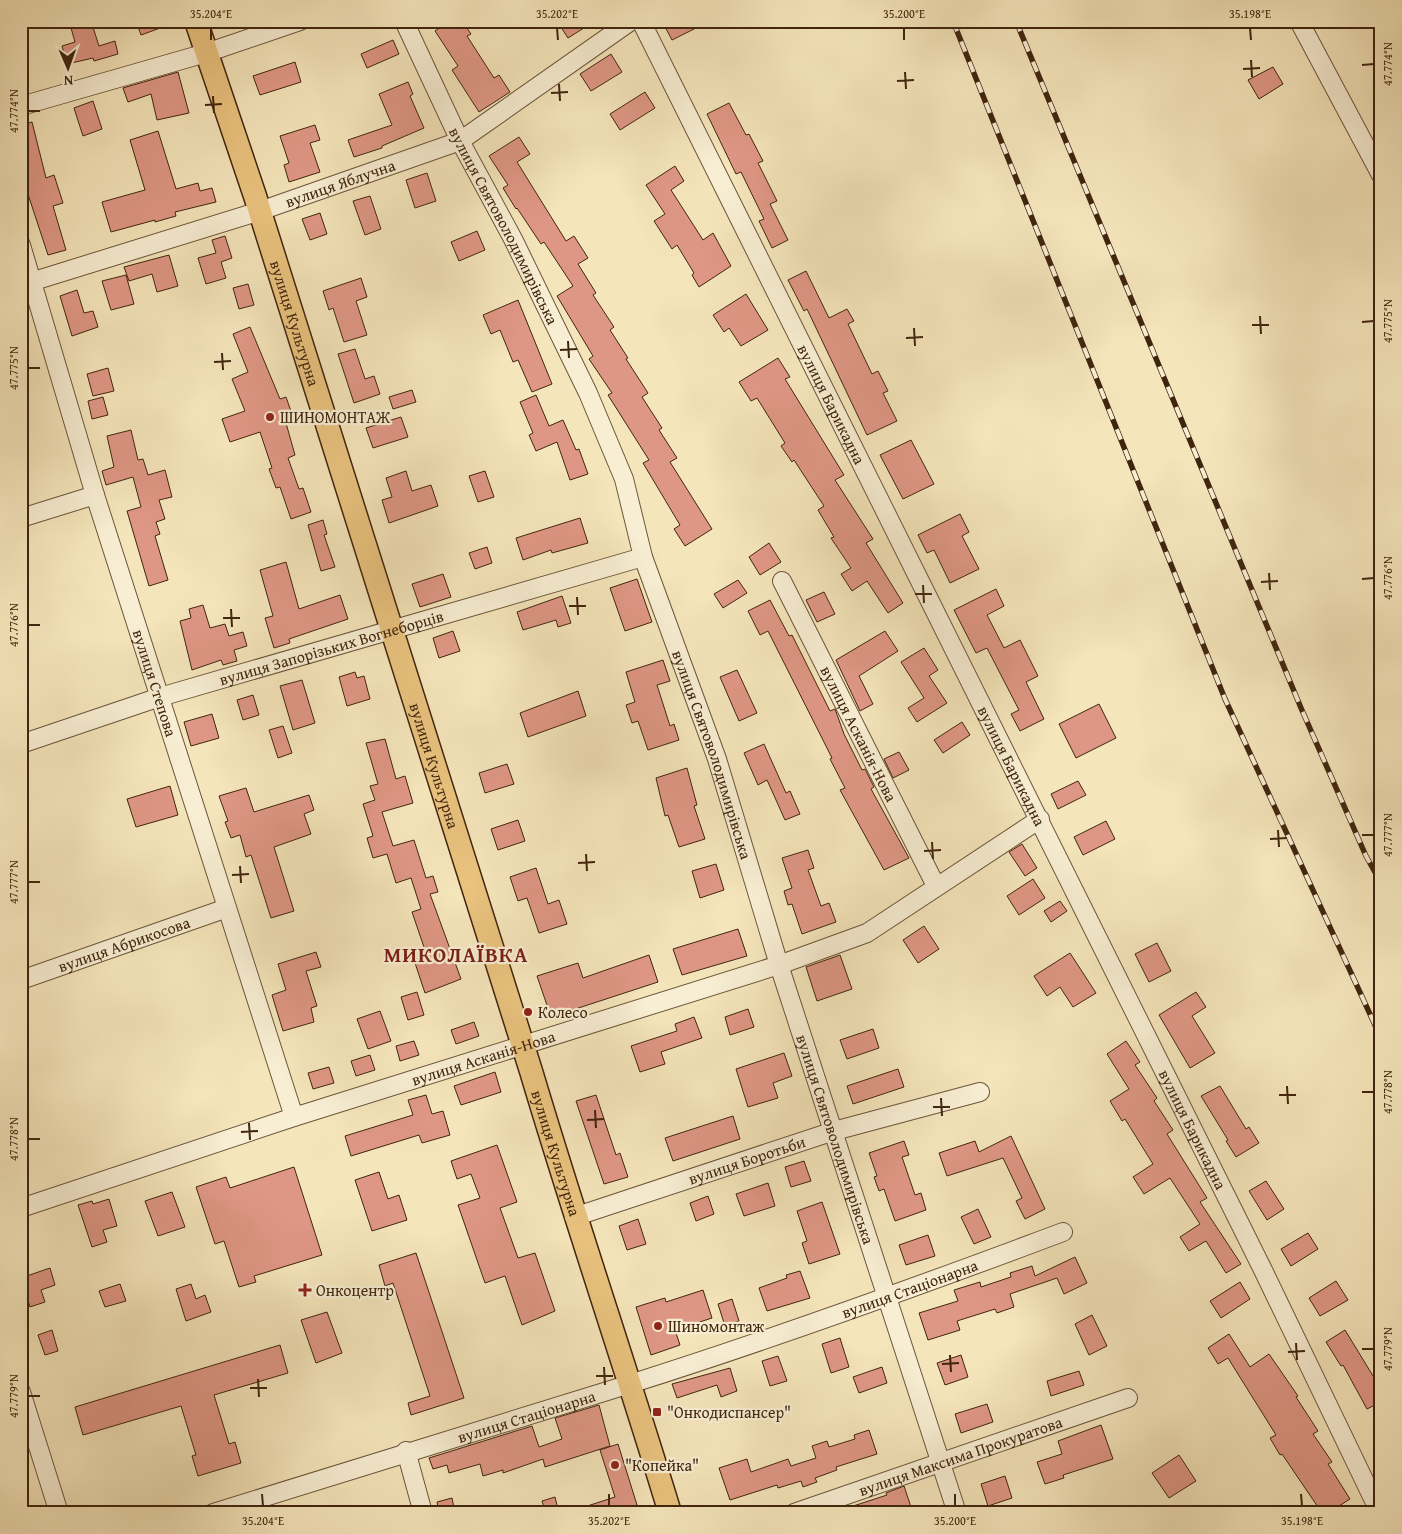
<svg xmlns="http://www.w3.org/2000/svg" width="1402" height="1534" font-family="'Gentium Book Plus',serif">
	<rect width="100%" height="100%" fill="#f5e5bb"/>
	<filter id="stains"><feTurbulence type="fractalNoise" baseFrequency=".004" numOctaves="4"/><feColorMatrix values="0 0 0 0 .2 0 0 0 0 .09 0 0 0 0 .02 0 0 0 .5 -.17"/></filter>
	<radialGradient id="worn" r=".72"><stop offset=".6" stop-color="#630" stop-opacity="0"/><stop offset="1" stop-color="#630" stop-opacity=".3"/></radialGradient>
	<g fill="#df9785" stroke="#40250e">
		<polygon points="69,21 91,21 99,46 115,41 118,54 94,61 93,58 67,64 62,46 75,42"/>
		<polygon points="136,21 174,21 174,23 141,35"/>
		<polygon points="450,21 462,21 471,34 467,36 494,78 499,75 510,92 479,112 452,70 458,66 435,31"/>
		<polygon points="557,21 595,21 568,38"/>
		<polygon points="662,21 710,21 672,40"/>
		<polygon points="393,40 399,54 367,68 361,54"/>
		<polygon points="611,54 622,72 591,91 580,74"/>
		<polygon points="295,62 301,82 260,95 253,76"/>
		<polygon points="1273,67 1283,84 1259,99 1248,80"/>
		<polygon points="178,72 189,113 157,120 151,94 128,102 123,88"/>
		<polygon points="408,82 413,94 410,96 424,128 382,146 382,148 354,157 348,140 392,125 379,94"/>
		<polygon points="645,92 655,108 620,130 610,114"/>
		<polygon points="93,101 102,129 83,136 74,108"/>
		<polygon points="729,103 746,135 749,134 763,161 758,163 777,201 770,204 788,240 772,248 759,221 764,219 741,172 736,174 707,114"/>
		<polygon points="32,122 46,178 54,175 63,203 53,206 66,250 48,255 21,173 21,125"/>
		<polygon points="315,125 320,140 310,143 320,172 289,182 284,165 289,163 280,136"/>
		<polygon points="158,131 176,189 198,183 200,191 212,188 216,202 175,212 176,216 155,222 155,220 111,232 102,202 145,190 130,140"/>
		<polygon points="519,137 530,154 517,162 566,241 574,236 588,258 578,264 596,293 593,295 614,327 610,330 628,358 626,359 648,393 642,397 662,428 659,430 677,458 670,462 712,529 685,546 674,529 680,525 643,463 649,460 608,395 612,393 589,359 593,356 557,296 573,286 544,242 541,244 517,208 516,209 503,188 508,185 489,156"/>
		<polygon points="675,166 684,181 671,190 703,240 713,233 731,266 699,287 692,275 694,273 677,245 672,249 654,221 665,214 646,185"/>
		<polygon points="427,173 436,201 415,208 406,180"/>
		<polygon points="370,196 381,229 365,235 353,201"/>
		<polygon points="320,213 327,234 310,240 302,219"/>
		<polygon points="477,231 485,250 459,261 451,242"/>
		<polygon points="225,236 232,258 221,262 226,278 206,284 198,258 216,253 212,240"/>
		<polygon points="169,255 178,286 157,292 152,274 129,281 124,267"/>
		<polygon points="806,271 829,318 847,309 854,321 848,324 872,374 878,371 888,391 883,393 897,421 867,435 807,309 804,311 788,280"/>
		<polygon points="126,275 134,304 111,310 102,281"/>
		<polygon points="361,278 367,297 356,301 367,335 344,342 333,308 329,310 323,291"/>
		<polygon points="248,284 254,305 239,309 233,288"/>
		<polygon points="77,290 84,313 93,311 98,327 72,336 60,296"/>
		<polygon points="746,294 768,330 741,346 729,328 724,332 713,315"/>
		<polygon points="518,300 552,384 532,392 518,360 513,362 500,330 491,334 483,315"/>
		<polygon points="250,327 280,399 286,397 294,420 286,423 295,455 288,458 299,489 303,488 311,512 291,519 280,487 276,488 269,469 272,468 260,432 230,442 222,419 245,411 232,379 248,372 233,334"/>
		<polygon points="355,349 365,379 374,376 380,394 354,403 338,354"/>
		<polygon points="778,358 790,377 785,379 844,475 835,480 873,539 866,543 903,603 888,613 867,581 852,591 841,574 851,568 831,538 834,537 818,510 824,506 794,460 792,462 781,446 785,443 757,398 751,401 739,382"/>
		<polygon points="108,368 114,391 93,396 87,374"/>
		<polygon points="412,390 416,402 393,409 389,397"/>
		<polygon points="536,395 549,426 563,420 576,450 579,449 588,474 570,480 557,442 536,451 529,435 533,433 520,402"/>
		<polygon points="103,397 108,415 92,419 88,401"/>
		<polygon points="401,417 408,437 373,448 366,428"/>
		<polygon points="131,430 138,460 143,459 148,475 165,470 172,497 159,500 165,519 156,522 160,534 155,536 168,580 149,586 127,511 141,507 133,477 106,485 102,471 114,467 107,436"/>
		<polygon points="911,440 934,484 903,499 880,455"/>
		<polygon points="406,471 412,491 431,485 438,506 389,523 382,500 392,497 386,478"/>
		<polygon points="485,471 494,497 478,502 469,476"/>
		<polygon points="960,514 969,532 962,536 979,569 950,583 934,550 927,553 918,535"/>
		<polygon points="580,518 588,543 552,553 551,550 523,560 516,538"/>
		<polygon points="323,520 327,534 324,535 335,567 321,571 308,525"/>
		<polygon points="769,543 781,562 760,575 749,557"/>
		<polygon points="487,547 492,563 475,569 469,553"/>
		<polygon points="286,562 299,609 340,595 348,619 289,639 290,643 274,648 265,618 273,616 260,570"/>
		<polygon points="443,574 451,597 420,607 412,584"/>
		<polygon points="637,579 652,622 625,631 610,588"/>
		<polygon points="738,580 747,593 723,608 714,594"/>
		<polygon points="996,589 1004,606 987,615 1004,648 1020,640 1038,676 1026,682 1044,719 1020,731 1011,714 1019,710 987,648 976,653 954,610"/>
		<polygon points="824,592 835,614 817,622 806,600"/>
		<polygon points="562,596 571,623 558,627 556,620 523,630 517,612"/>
		<polygon points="770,600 789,636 792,635 830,711 835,709 844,734 862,770 865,769 874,787 871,789 909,858 884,870 840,790 845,788 830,759 832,758 768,631 760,635 748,611"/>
		<polygon points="203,605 210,628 225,624 229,636 243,632 247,646 234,650 237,661 223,665 221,660 192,670 180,621 191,618 189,609"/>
		<polygon points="453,631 460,651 439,658 433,638"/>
		<polygon points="885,631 898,651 859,676 873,704 860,711 836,660"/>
		<polygon points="924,648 938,670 929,676 947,703 917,722 908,708 924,698 901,662"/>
		<polygon points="663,660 670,681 657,685 670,726 674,724 679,740 648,750 638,721 632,723 626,705 635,702 626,672"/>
		<polygon points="737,670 757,713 739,721 720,677"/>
		<polygon points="355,672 357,678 364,676 370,699 347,706 339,677"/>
		<polygon points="302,680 315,723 293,730 280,686"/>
		<polygon points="578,691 586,716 528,737 520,713"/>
		<polygon points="253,695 259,715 243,720 237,700"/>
		<polygon points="1099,704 1116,738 1076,758 1059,724"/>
		<polygon points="212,714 219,738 191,746 184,722"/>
		<polygon points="962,722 970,735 943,753 934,740"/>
		<polygon points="283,726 292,753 278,758 269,730"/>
		<polygon points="385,739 396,779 405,776 413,803 382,812 393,846 414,840 426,878 433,876 438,892 430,894 461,979 425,993 414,960 427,956 412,912 421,909 411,878 396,883 387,854 373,858 367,838 373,836 363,804 375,800 370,786 378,784 366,743"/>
		<polygon points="764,744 786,793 790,791 800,814 785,820 767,780 758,785 744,753"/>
		<polygon points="899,752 909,770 893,778 884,759"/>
		<polygon points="507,764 514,784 485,793 479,773"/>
		<polygon points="687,768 697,805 694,806 705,839 679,847 668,815 665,816 656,778"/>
		<polygon points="1078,781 1086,795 1058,809 1051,794"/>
		<polygon points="170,786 178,815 136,827 127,799"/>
		<polygon points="246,788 254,812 309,795 314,810 304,814 311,834 274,847 294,911 271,918 251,855 246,857 240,835 231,838 225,822 228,821 219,796"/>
		<polygon points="518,820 525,841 498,850 491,829"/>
		<polygon points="1106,821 1115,839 1083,855 1074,837"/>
		<polygon points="1022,844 1037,868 1025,876 1009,852"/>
		<polygon points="808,850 814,868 808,870 821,906 829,903 836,922 802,934 792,904 788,905 784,891 792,888 782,858"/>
		<polygon points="716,864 724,890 700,898 692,871"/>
		<polygon points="536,868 548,904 559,900 567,924 539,933 527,898 518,901 510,877"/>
		<polygon points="1033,879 1045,898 1019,915 1007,896"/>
		<polygon points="1060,901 1067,911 1051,922 1044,911"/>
		<polygon points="924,926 939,949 918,963 903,940"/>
		<polygon points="738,929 747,956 682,975 673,949"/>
		<polygon points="1157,943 1171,971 1149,982 1135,954"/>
		<polygon points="316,952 321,967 306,971 317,1006 311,1008 314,1022 283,1031 272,995 286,990 278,964"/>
		<polygon points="1070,953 1096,993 1073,1007 1060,987 1047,996 1034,976"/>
		<polygon points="649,955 658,982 551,1017 537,976 578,963 583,978"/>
		<polygon points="840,955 852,989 817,1001 806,967"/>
		<polygon points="417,992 424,1015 408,1020 401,997"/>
		<polygon points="1196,992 1206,1007 1192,1016 1215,1053 1190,1068 1159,1015"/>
		<polygon points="748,1009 754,1027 730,1035 725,1017"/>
		<polygon points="380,1011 391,1041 368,1049 357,1019"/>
		<polygon points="694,1017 702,1038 661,1052 665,1064 640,1072 631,1046 677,1031 675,1024"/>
		<polygon points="474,1022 479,1036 456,1044 451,1030"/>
		<polygon points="873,1029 879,1048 847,1059 840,1040"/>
		<polygon points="414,1041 419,1055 400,1061 396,1046"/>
		<polygon points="1126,1041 1140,1062 1135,1065 1157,1098 1154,1101 1173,1130 1167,1134 1207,1198 1200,1202 1241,1264 1226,1273 1206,1241 1189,1251 1180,1237 1200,1224 1170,1178 1144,1194 1133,1177 1153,1164 1125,1119 1122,1121 1110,1101 1129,1089 1107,1054"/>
		<polygon points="784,1053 792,1076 773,1083 778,1098 748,1107 736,1069"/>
		<polygon points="370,1055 375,1070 356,1076 351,1061"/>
		<polygon points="329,1067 334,1083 313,1089 308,1073"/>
		<polygon points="898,1069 904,1087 853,1104 847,1086"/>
		<polygon points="495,1072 501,1092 461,1105 454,1086"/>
		<polygon points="1220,1086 1246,1129 1249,1127 1259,1143 1236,1157 1226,1141 1228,1140 1201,1096"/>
		<polygon points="426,1095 432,1114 443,1111 450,1135 422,1143 419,1135 351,1156 345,1136 413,1115 408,1100"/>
		<polygon points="596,1095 616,1155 620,1153 628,1177 604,1184 576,1101"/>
		<polygon points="733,1116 740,1139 673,1161 665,1138"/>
		<polygon points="1011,1136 1045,1209 1025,1219 1016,1201 1022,1198 1003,1158 947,1176 939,1153 975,1141 979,1152"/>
		<polygon points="904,1141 909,1155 902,1157 915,1195 921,1193 926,1210 895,1221 884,1189 879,1191 874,1177 877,1176 869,1153"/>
		<polygon points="497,1145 517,1202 500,1208 518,1258 535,1253 555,1311 522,1325 505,1276 485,1283 458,1205 480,1198 471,1174 457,1179 451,1161"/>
		<polygon points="804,1161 811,1181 791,1187 785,1167"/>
		<polygon points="294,1167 322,1255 254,1276 256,1282 239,1287 224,1241 215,1244 196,1187 226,1177 230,1188"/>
		<polygon points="379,1172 388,1199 399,1195 407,1220 372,1231 355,1180"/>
		<polygon points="1266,1181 1284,1209 1267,1220 1249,1191"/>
		<polygon points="768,1183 775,1206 744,1216 736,1194"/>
		<polygon points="172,1192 185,1227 158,1236 145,1201"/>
		<polygon points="708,1196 714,1214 696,1221 690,1203"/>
		<polygon points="109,1199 117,1226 103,1230 107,1242 92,1247 78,1205 92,1201 93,1204"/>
		<polygon points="822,1202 840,1254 809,1264 802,1243 807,1241 797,1211"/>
		<polygon points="978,1209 991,1237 974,1244 961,1217"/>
		<polygon points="638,1219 646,1244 627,1250 619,1226"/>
		<polygon points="1308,1233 1318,1249 1291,1266 1281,1249"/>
		<polygon points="928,1235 935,1256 906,1265 899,1245"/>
		<polygon points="416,1253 464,1398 411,1415 408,1403 430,1396 393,1283 385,1286 379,1265"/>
		<polygon points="1075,1257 1087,1283 1064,1294 1057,1278 1010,1294 1014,1307 997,1313 995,1309 957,1321 960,1330 928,1340 919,1313 958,1301 954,1290 980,1282 981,1287 1011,1277 1010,1273 1032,1266 1035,1276"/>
		<polygon points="50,1268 55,1285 41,1290 45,1302 30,1307 21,1278"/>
		<polygon points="800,1271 810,1298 767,1311 759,1288 787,1278 786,1275"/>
		<polygon points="1336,1281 1348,1300 1320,1316 1309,1298"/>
		<polygon points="1240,1282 1250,1299 1221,1318 1210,1301"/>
		<polygon points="120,1284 126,1301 105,1307 99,1291"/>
		<polygon points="191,1284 196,1299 205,1295 211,1312 186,1321 176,1289"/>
		<polygon points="703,1290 712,1318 675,1330 680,1345 651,1355 636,1307 665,1298 666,1302"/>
		<polygon points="732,1299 739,1321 725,1326 718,1304"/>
		<polygon points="327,1312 342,1353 316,1363 301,1320"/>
		<polygon points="1092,1315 1107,1346 1089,1355 1075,1324"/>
		<polygon points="52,1330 58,1351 45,1355 38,1335"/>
		<polygon points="1345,1330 1381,1389 1381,1402 1367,1409 1343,1365 1341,1366 1326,1342"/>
		<polygon points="1229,1334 1250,1367 1269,1354 1298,1396 1296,1397 1318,1431 1313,1434 1332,1462 1328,1464 1350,1499 1328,1513 1322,1513 1282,1454 1280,1455 1270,1438 1276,1435 1228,1358 1218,1364 1208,1348"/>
		<polygon points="840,1338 849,1367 831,1373 822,1344"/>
		<polygon points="280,1345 288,1373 214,1395 229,1444 235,1442 241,1463 198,1476 192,1456 196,1455 181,1406 83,1435 75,1407"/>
		<polygon points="961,1355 968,1377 945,1385 937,1363"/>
		<polygon points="778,1356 787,1381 770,1386 762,1361"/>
		<polygon points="882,1367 887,1383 859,1393 853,1377"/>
		<polygon points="730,1368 737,1391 721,1397 717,1385 677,1398 672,1384"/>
		<polygon points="1079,1371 1084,1385 1051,1396 1047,1381"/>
		<polygon points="987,1404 993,1422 961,1433 955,1414"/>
		<polygon points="599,1405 610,1446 545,1467 543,1459 503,1473 503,1470 483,1476 480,1464 449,1473 447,1465 433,1469 429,1458 532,1426 539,1447 562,1439 555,1418"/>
		<polygon points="1101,1425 1113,1459 1063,1475 1064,1478 1045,1484 1037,1462 1062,1454 1058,1441"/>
		<polygon points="869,1430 877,1454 836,1467 837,1470 815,1478 817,1482 803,1487 801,1481 778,1488 777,1485 730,1500 719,1468 747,1459 751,1472 788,1459 791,1466 816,1458 812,1446 827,1441 829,1447 855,1439 854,1435"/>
		<polygon points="618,1444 637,1505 613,1513 576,1513 575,1510 615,1497 600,1450"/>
		<polygon points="1179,1455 1196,1481 1169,1498 1152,1473"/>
		<polygon points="1005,1476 1012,1498 988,1506 981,1484"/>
		<polygon points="904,1486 913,1513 841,1513 841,1510 887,1495 886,1493"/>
		<polygon points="555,1497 559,1513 546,1513 542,1501"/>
		<polygon points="452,1498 455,1513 439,1513 437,1502"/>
	</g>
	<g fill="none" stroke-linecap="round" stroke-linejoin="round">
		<defs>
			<g id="minor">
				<path id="s1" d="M404 21 460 141 513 239 588 393 624 479 643 557 717 759 779 965 957 1513"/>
				<path id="s2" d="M641 21 1263 1270 1380 1513"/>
				<polyline points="1299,21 1381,175"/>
				<polyline points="21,106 206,53 300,21"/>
				<path id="s3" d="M21 245 95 495 294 1117"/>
				<path id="s4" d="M21 285 260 211 460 141 631 21"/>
				<polyline points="21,518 95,495"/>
				<path id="s5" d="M782 581 936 886"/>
				<path id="s6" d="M21 744 160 697 643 557"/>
				<path id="s7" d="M21 980 227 908"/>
				<path id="s8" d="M21 1208 294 1117 779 965 867 933 1040 819"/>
				<path id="s9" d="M574 1217 834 1131 980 1092"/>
				<polyline points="21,1392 59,1513"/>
				<polyline points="406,1451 423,1513"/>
				<path id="s10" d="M213 1513C352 1469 491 1428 630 1384 776 1338 919 1286 1063 1232"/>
				<path id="s11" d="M794 1513 1128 1398"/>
			</g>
			<g id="major">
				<path id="s12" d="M196 21 255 196 531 1071C575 1219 625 1365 670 1513"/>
			</g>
		</defs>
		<use href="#minor" stroke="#6d5539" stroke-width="20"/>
		<use href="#major" stroke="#40250e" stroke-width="25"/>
		<use href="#minor" stroke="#f8eed3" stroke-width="18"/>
		<use href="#major" stroke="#eac27e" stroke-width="22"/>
		<defs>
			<g id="rail">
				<polyline points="953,21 1225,699 1381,1038"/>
				<polyline points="1016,21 1301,708 1366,856 1381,883"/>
			</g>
		</defs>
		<use href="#rail" stroke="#40250e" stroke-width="5.5"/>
		<use href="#rail" stroke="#f8eed3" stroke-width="4" stroke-dasharray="11" stroke-linecap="butt"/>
	</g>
	<path fill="none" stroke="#40250e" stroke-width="2" d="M211 28V40M557 28 558 40M904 28V40M1250 28 1251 40M1251 60 1252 77M1362 65 1374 64M1243 69 1260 68M905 72 906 89M897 81 914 80M559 84 560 101M551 93 568 92M213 96 214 113M205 105 222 104M28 111H40M1260 316 1261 334M1362 322 1374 321M1252 325H1269M914 328 915 346M906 338 923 337M568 341 569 358M560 350 577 349M222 353 223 370M214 362 231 361M28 368H40M1269 573 1270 590M1362 579 1374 578M1261 582 1278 581M923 585 924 603M915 594H932M577 597 578 615M569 606H586M231 609 232 627M223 618H240M28 625H40M1278 830 1279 847M1362 835H1374M1270 839 1287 838M932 842 933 859M924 851 941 850M586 854 587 871M578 863 595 862M240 866 241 883M232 875 249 874M28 882H40M1287 1086 1288 1104M1362 1092H1374M1279 1095H1296M941 1098 942 1116M933 1107H950M595 1110 596 1128M587 1120 604 1119M249 1123 250 1140M241 1132 258 1131M28 1139H40M1296 1343 1297 1360M1362 1349H1374M1288 1352 1305 1351M950 1355 951 1372M942 1364 959 1363M604 1367 605 1385M596 1376H613M258 1379 259 1397M250 1388H267M28 1396H40M262 1494 263 1506M609 1494V1506M955 1494V1506M1301 1494 1302 1506"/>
	<g fill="#8f2418" stroke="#f8eed3" stroke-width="2">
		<circle cx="270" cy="417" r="5"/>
		<circle cx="528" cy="1012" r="5"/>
		<path d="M302.5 1282.5h5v5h5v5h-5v5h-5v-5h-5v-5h5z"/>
		<circle cx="658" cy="1326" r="5"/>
		<rect x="652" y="1407" width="10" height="10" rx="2.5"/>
		<circle cx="615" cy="1465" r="5"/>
	</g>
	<g text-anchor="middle" stroke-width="4.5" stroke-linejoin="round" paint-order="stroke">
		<g font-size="16" fill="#40250e" stroke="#f8eed3">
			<text dy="6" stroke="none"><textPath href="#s4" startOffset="335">вулиця Яблучна</textPath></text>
			<text dy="6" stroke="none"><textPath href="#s1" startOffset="228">вулиця Святоволодимирівська</textPath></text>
			<text dy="6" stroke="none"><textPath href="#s12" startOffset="318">вулиця Культурна</textPath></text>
			<text dy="6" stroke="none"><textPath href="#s2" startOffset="428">вулиця Барикадна</textPath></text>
			<text dy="6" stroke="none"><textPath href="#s6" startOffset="325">вулиця Запорізьких Вогнеборців</textPath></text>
			<text dy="6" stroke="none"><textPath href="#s3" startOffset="458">вулиця Степова</textPath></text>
			<text dy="6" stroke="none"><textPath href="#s5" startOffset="171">вулиця Асканія-Нова</textPath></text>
			<text dy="6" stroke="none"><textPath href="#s1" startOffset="798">вулиця Святоволодимирівська</textPath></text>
			<text dy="6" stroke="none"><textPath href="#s2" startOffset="832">вулиця Барикадна</textPath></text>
			<text dy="6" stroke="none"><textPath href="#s12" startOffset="782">вулиця Культурна</textPath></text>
			<text dy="6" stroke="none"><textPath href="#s7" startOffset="109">вулиця Абрикосова</textPath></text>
			<text dy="6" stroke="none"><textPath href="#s8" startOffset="486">вулиця Асканія-Нова</textPath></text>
			<text dy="6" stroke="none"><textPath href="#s2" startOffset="1238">вулиця Барикадна</textPath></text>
			<text dy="6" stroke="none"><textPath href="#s1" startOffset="1202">вулиця Святоволодимирівська</textPath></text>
			<text dy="6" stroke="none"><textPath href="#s12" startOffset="1188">вулиця Культурна</textPath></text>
			<text dy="6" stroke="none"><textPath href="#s9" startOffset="182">вулиця Боротьби</textPath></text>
			<text dy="6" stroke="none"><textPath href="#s10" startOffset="732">вулиця Стаціонарна</textPath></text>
			<text dy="6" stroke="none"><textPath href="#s10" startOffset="328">вулиця Стаціонарна</textPath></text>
			<text dy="6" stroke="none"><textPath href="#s11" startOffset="176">вулиця Максима Прокуратова</textPath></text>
		</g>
		<g font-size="16" fill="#40250e" stroke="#f8eed3" text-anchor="start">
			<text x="280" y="423">ШИНОМОНТАЖ</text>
			<text x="538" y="1018">Колесо</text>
			<text x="316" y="1296">Онкоцентр</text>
			<text x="668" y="1332">Шиномонтаж</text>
			<text x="667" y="1418">"Онкодиспансер"</text>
			<text x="625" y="1471">"Копейка"</text>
		</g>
		<g font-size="21" font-weight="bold" letter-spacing="1" fill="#7a1f14" stroke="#f8eed3">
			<text x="456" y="962">МИКОЛАЇВКА</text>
		</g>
	</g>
	<rect width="1402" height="1534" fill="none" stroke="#f5e5bb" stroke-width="55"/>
	<g transform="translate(68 68) rotate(178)" stroke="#f8eed3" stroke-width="4" paint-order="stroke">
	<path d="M0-4L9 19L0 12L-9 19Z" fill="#40250e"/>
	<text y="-8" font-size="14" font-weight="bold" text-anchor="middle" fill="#40250e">N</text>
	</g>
	<rect x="28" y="28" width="1346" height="1478" fill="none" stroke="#40250e" stroke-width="2"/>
	<g font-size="12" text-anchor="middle" fill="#40250e">
		<text x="211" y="18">35.204°E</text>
		<text x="557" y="18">35.202°E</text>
		<text x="904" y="18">35.200°E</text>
		<text x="1250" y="18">35.198°E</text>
		<text transform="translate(1388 64) rotate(-90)" y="4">47.774°N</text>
		<text transform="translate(14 111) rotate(-90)" y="4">47.774°N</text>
		<text transform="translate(1388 321) rotate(-90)" y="4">47.775°N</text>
		<text transform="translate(14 368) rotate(-90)" y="4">47.775°N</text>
		<text transform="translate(1388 578) rotate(-90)" y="4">47.776°N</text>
		<text transform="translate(14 625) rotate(-90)" y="4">47.776°N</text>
		<text transform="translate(1388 835) rotate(-90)" y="4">47.777°N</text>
		<text transform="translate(14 882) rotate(-90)" y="4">47.777°N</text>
		<text transform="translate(1388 1092) rotate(-90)" y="4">47.778°N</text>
		<text transform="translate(14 1139) rotate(-90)" y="4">47.778°N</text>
		<text transform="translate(1388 1349) rotate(-90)" y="4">47.779°N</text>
		<text transform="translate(14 1396) rotate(-90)" y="4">47.779°N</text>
		<text x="263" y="1525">35.204°E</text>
		<text x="609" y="1525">35.202°E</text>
		<text x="955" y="1525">35.200°E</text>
		<text x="1302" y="1525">35.198°E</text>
	</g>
	<rect width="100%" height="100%" filter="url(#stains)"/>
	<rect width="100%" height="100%" fill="url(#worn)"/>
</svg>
